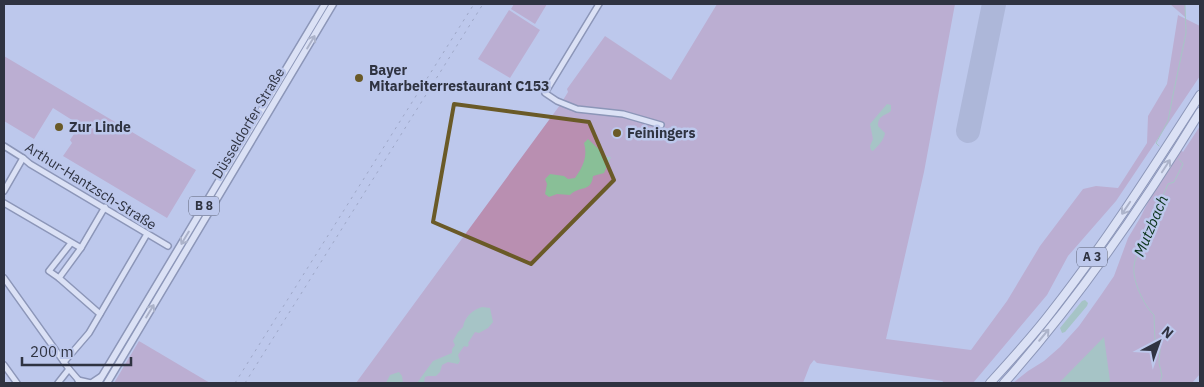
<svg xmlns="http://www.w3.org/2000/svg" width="1204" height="387" font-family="'IBM Plex Sans',sans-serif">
	<rect width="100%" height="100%" fill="#bdc8ec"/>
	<g fill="#b98fb1">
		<polygon points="514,4 547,4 535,24 511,9"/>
		<polygon points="717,4 955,4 924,172 886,339 971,350 1007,301 1040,246 1083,189 1096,186 1118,188 1147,143 1148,116 1167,84 1178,15 1200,26 1200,76 1116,201 1068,256 1047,295 973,383 942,383 943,381 817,363 814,360 810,365 803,383 356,383 560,105 568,92 567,89 605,36 671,80"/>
		<polygon points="1170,4 1185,4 1185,17"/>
		<polygon points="509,10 540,30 510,78 478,59"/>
		<polygon points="4,56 196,170 167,218 63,156 72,143 70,140 80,125 53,108 34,139 4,121"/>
		<polygon points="1200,126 1200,374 1192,383 1013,383 1028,371 1044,361 1060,347 1079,326 1101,295 1114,276 1128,238 1140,218 1153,192 1181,150 1183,152"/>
		<polygon points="139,341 210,383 114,383"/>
	</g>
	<g fill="#89bf97">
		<path d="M887 104 891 105V111C885 116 878 115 878 126L885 133C884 140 878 146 873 151L871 150 870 146 873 139 870 124Z"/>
		<path d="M588 139 607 157H611L604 173 593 176C591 193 580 185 570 195L557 194 549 197 545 194 547 184 545 179 550 174 564 176 568 179 575 178C583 167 588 156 584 143Z"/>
		<polygon points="1085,300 1088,303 1087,306 1065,332 1062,333 1060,328 1082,301"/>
		<path d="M482 307 490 308 493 322 488 328 479 333 475 332 468 343 469 345 467 347 464 346 458 355 460 361 458 364 448 362 442 365 440 372 436 376H428L425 377 424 383H417L433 361 452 353V349L455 345 453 341 458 332 463 327C465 316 473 310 482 307Z"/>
		<polygon points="1104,337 1110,381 1107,383 1059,383"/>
		<polygon points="399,372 402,376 403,383 386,383 390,375"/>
	</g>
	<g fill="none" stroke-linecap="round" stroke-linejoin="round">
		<g stroke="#89bf97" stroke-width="1">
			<polyline points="1159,146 1156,143 1168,121 1173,95 1186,33 1185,4"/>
			<path d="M1159 383 1162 376 1159 363 1160 349 1155 342 1154 315C1144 306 1132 280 1134 266 1135 254 1148 235 1152 224 1154 220 1153 216 1155 212 1159 203 1164 194 1168 184L1174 182 1183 164 1179 159"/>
		</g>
		<polyline stroke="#9aa3c2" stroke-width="24" points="968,131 994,4"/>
		<defs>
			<g id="minor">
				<polyline points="599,4 545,93 557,101 577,109 623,114 661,125"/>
				<polyline points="4,146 23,158 30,164 168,246"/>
				<polyline points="4,191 23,158"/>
				<polyline points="4,203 81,248"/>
				<polyline points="71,243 49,271 59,278 81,248 105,207"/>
				<polyline points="4,278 69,369 81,383"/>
				<polyline points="59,278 100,314"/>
				<polyline points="64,362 89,333 147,234"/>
				<polyline points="4,365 17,383"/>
				<polyline points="78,380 91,383 100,377"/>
				<polyline points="58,383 69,369"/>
			</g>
			<g id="major">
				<polyline points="98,383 325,4"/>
				<polyline points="107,383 333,4"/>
			</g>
			<g id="highway">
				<path d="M990 383C1011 360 1033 336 1052 311 1106 242 1153 168 1200 95"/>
				<path d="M1004 383C1078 300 1142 207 1200 112"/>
			</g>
		</defs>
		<use href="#minor" stroke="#515a79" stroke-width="8"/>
		<use href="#major" stroke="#515a79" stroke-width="9"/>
		<use href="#highway" stroke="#515a79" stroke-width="10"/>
		<use href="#minor" stroke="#fff" stroke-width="5"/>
		<use href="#major" stroke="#fff" stroke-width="6"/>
		<use href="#highway" stroke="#fff" stroke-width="8"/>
		<g stroke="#777e97" stroke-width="1" stroke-dasharray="2.5 5" stroke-linecap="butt">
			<polyline points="235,383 474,4"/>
			<polyline points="245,383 483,4"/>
		</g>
	</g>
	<defs><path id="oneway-shaft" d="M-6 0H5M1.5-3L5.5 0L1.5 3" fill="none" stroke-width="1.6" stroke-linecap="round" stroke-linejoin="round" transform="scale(1.25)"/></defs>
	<g stroke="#9799a0">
		<use href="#oneway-shaft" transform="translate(311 42) rotate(-59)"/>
		<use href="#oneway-shaft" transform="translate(1166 166) rotate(-57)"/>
		<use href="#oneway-shaft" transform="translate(1126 208) rotate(124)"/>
		<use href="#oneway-shaft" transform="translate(185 238) rotate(121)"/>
		<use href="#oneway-shaft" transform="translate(150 311) rotate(-59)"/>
		<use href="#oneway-shaft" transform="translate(1044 335) rotate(-50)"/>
	</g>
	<path d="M0 0H1204V387H0ZM454 104 589 122 614 180 531 264 433 222Z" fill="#bdc8ec" fill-opacity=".55" fill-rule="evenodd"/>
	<path fill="none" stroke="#6a5a27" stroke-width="4" stroke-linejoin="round" d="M454 104 589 122 614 180 531 264 433 222Z"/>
	<g fill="#6a5a27" stroke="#bdc8ec" stroke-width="2">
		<circle cx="359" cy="78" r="5"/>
		<circle cx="59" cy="127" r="5"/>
		<circle cx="617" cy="133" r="5"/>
	</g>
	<g text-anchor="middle" stroke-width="5" stroke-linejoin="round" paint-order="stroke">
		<g fill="#bdc8ec" stroke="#5a6074" stroke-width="1">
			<rect x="189" y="196.5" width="30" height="19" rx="4"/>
			<rect x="1077" y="247.5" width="30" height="19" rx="4"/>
		</g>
		<g font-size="12" font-weight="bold" fill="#2f3341">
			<text x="204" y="210">B 8</text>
			<text x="1092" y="261">A 3</text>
		</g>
		<g font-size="14" font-weight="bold" fill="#2f3341" stroke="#bdc8ec" text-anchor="start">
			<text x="369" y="75">Bayer<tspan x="369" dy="16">Mitarbeiterrestaurant C153</tspan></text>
			<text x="69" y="132">Zur Linde</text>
			<text x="627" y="138">Feiningers</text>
		</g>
		<g font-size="14" fill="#2f3341" stroke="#bdc8ec">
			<text transform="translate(248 123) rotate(-59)" y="5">Düsseldorfer Straße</text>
			<text transform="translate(91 186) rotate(32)" y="5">Arthur-Hantzsch-Straße</text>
		</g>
		<g font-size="15" font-style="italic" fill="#09341a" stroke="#bdc8ec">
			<text transform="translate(1151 226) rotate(-67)" y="5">Mutzbach</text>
		</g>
	</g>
	<rect width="1204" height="387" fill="none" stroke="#2f3341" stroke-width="10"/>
	<g transform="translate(1159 342) rotate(41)" stroke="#bdc8ec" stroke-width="4" paint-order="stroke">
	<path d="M0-4L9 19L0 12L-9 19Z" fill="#2f3341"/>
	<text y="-8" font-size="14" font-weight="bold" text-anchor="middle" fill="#2f3341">N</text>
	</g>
	<path d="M22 357v8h109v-8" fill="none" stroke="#2f3341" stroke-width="2.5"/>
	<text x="30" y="357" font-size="15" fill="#2f3341" stroke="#bdc8ec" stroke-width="4" paint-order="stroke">200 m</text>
</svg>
